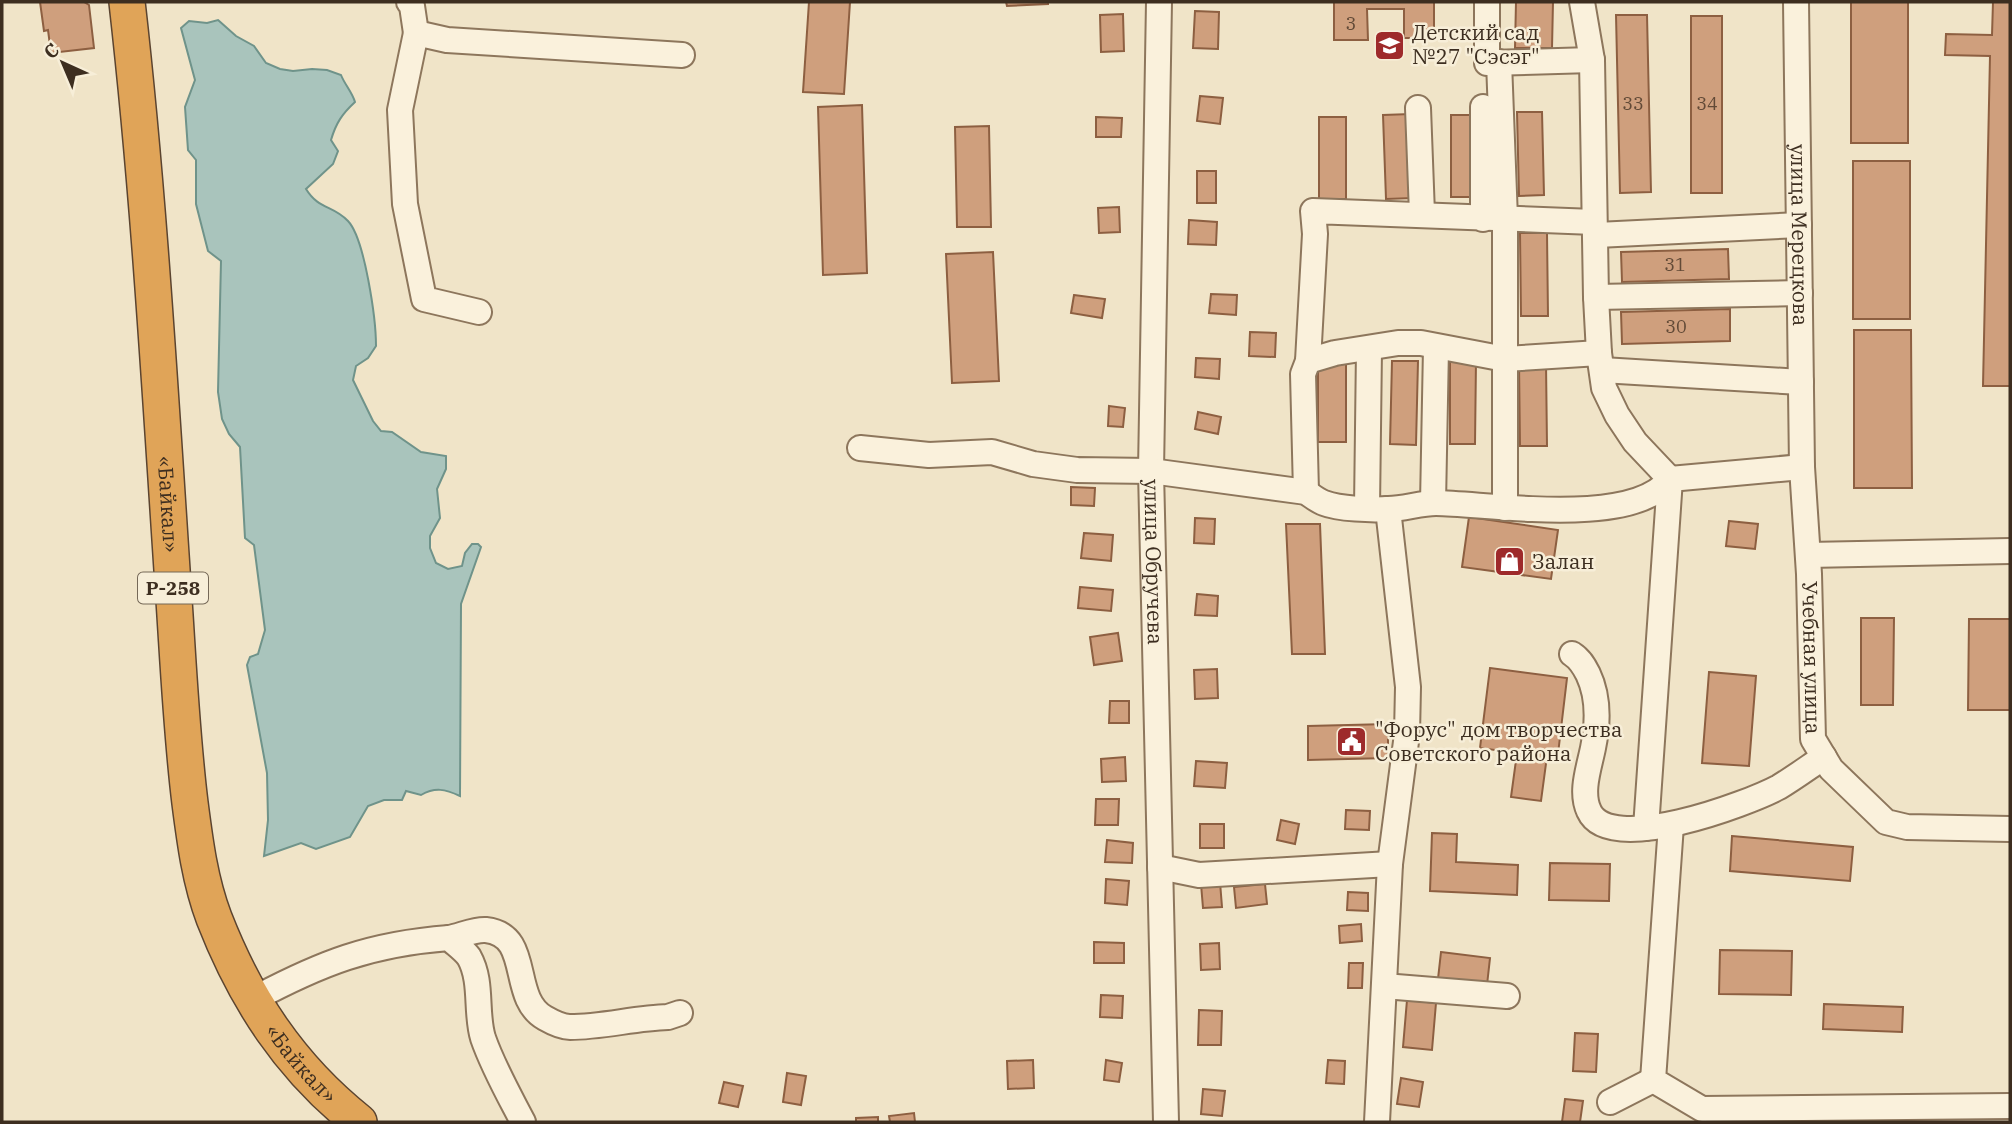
<svg xmlns="http://www.w3.org/2000/svg" width="2012" height="1124" font-family="'IBM Plex Serif',serif">
	<rect width="100%" height="100%" fill="#f0e4c8"/>
	<path fill="#a9c4bc" stroke="#6f938a" stroke-width="2" d="M218 20 236 36 254 46 266 63 280 69 293 71 312 69 327 70 341 75C345 85 352 92 355 102 342 114 336 123 331 140L338 151 333 164 306 189C319 210 333 205 348 221 365 239 376 320 376 346L368 358 356 366 353 380 373 421 381 431 392 432 421 452 446 456V469L437 489 440 518 430 536V548L436 563 448 569 462 566 465 553 472 544H478L481 547 461 604 460 796C445 789 435 787 421 795L406 791 402 800H384L368 806 350 837 316 849 301 843 264 856 268 820 267 773 247 665 250 657 258 654 265 630 254 545 245 538 240 447 229 434 222 419 218 392 221 261 208 251 196 204V160L188 150 185 107 195 80 181 28 189 21 207 23Z"/>
	<g fill="#cf9f7d" stroke="#8d5f41" stroke-width="2">
		<polygon points="40,2 84,2 89,5 94,48 51,53 48,30 44,31"/>
		<polygon points="809,2 850,2 844,94 803,92"/>
		<polygon points="1006,2 1048,2 1048,4 1007,6"/>
		<polygon points="1334,2 1434,2 1434,38 1404,38 1404,9 1367,9 1368,40 1334,40"/>
		<polygon points="1516,2 1553,2 1552,48 1515,48"/>
		<rect x="1851" y="2" width="57" height="141"/>
		<polygon points="1993,2 2010,2 2010,386 1983,386 1990,56 1945,55 1946,34 1992,35"/>
		<polygon points="1195,11 1219,12 1218,49 1193,48"/>
		<polygon points="1123,14 1124,51 1101,52 1100,15"/>
		<polygon points="1616,15 1647,15 1651,192 1620,193"/>
		<rect x="1691" y="16" width="31" height="177"/>
		<polygon points="1200,96 1223,98 1220,124 1197,121"/>
		<polygon points="862,105 867,273 823,275 818,107"/>
		<polygon points="1517,112 1542,112 1544,195 1519,196"/>
		<polygon points="1411,114 1414,198 1386,199 1383,115"/>
		<rect x="1451" y="115" width="25" height="82"/>
		<polygon points="1096,117 1122,118 1121,137 1096,137"/>
		<rect x="1319" y="117" width="27" height="82"/>
		<polygon points="989,126 991,227 957,227 955,127"/>
		<rect x="1853" y="161" width="57" height="158"/>
		<rect x="1197" y="171" width="19" height="32"/>
		<polygon points="1119,207 1120,232 1099,233 1098,208"/>
		<polygon points="1189,220 1217,222 1216,245 1188,244"/>
		<polygon points="1520,233 1547,233 1548,316 1521,316"/>
		<polygon points="1728,249 1729,279 1622,282 1621,252"/>
		<polygon points="993,252 999,381 952,383 946,254"/>
		<polygon points="1211,294 1237,295 1236,315 1209,313"/>
		<polygon points="1074,295 1105,299 1102,318 1071,313"/>
		<polygon points="1730,309 1730,341 1622,344 1621,312"/>
		<polygon points="1854,330 1911,330 1912,488 1854,488"/>
		<polygon points="1250,332 1276,333 1275,357 1249,356"/>
		<polygon points="1196,358 1220,359 1219,379 1195,377"/>
		<rect x="1318" y="359" width="28" height="83"/>
		<polygon points="1450,360 1476,360 1475,444 1450,444"/>
		<polygon points="1392,361 1418,361 1416,445 1390,444"/>
		<polygon points="1519,363 1546,363 1547,446 1520,446"/>
		<polygon points="1109,406 1125,408 1123,427 1108,426"/>
		<polygon points="1198,412 1221,417 1218,434 1195,429"/>
		<polygon points="1071,487 1095,488 1094,506 1071,505"/>
		<polygon points="1469,517 1558,530 1551,579 1462,567"/>
		<polygon points="1195,518 1215,519 1214,544 1194,543"/>
		<polygon points="1729,521 1758,524 1755,549 1726,546"/>
		<polygon points="1286,524 1320,524 1325,654 1292,654"/>
		<polygon points="1084,533 1113,535 1111,561 1081,558"/>
		<polygon points="1080,587 1113,590 1111,611 1078,608"/>
		<polygon points="1197,594 1218,596 1217,616 1195,615"/>
		<polygon points="1861,618 1894,618 1893,705 1861,705"/>
		<polygon points="1969,619 2010,619 2010,710 1968,710"/>
		<polygon points="1118,633 1122,661 1094,665 1090,637"/>
		<polygon points="1490,668 1567,678 1558,754 1547,756 1541,801 1511,797 1517,753 1480,748"/>
		<polygon points="1217,669 1218,698 1195,699 1194,670"/>
		<polygon points="1709,672 1756,676 1749,766 1702,763"/>
		<polygon points="1110,701 1129,701 1129,723 1109,723"/>
		<polygon points="1388,724 1388,758 1308,760 1308,726"/>
		<polygon points="1125,757 1126,781 1102,782 1101,759"/>
		<polygon points="1196,761 1227,763 1225,788 1194,786"/>
		<polygon points="1096,799 1119,799 1118,825 1095,825"/>
		<polygon points="1346,810 1370,811 1369,830 1345,829"/>
		<polygon points="1281,820 1299,824 1295,844 1277,840"/>
		<rect x="1200" y="824" width="24" height="24"/>
		<polygon points="1432,833 1457,834 1456,862 1518,865 1517,895 1430,891"/>
		<polygon points="1732,836 1853,847 1850,881 1730,871"/>
		<polygon points="1107,840 1133,843 1132,863 1105,862"/>
		<polygon points="1550,863 1610,864 1609,901 1549,900"/>
		<polygon points="1106,879 1129,881 1127,905 1105,903"/>
		<polygon points="1220,882 1222,907 1203,908 1201,884"/>
		<polygon points="1265,884 1267,904 1236,908 1234,887"/>
		<polygon points="1348,892 1368,893 1368,911 1347,910"/>
		<polygon points="1361,924 1362,941 1340,943 1339,926"/>
		<polygon points="1094,942 1124,943 1124,963 1094,963"/>
		<polygon points="1219,943 1220,969 1201,970 1200,944"/>
		<polygon points="1720,950 1792,951 1791,995 1719,994"/>
		<polygon points="1441,952 1490,958 1487,985 1438,979"/>
		<polygon points="1349,963 1363,963 1362,988 1348,988"/>
		<polygon points="1101,995 1123,996 1122,1018 1100,1017"/>
		<polygon points="1407,1000 1436,1003 1432,1050 1403,1047"/>
		<polygon points="1824,1004 1903,1007 1902,1032 1823,1029"/>
		<polygon points="1199,1010 1222,1011 1221,1045 1198,1045"/>
		<polygon points="1575,1033 1598,1034 1596,1072 1573,1071"/>
		<polygon points="1033,1060 1034,1088 1008,1089 1007,1061"/>
		<polygon points="1106,1060 1122,1063 1119,1082 1104,1080"/>
		<polygon points="1328,1060 1345,1061 1344,1084 1326,1083"/>
		<polygon points="787,1073 806,1076 801,1105 783,1102"/>
		<polygon points="1401,1078 1423,1082 1419,1107 1397,1104"/>
		<polygon points="724,1082 743,1086 738,1107 719,1103"/>
		<polygon points="1203,1089 1225,1091 1222,1116 1201,1114"/>
		<polygon points="1565,1099 1583,1101 1580,1122 1562,1122"/>
		<polygon points="914,1113 915,1122 890,1122 889,1116"/>
		<polygon points="878,1117 878,1122 856,1122 856,1118"/>
	</g>
	<g fill="none" stroke-linecap="round" stroke-linejoin="round">
		<defs>
			<g id="minor">
				<polyline points="409,2 412,6 416,33"/>
				<path id="s1" d="M1159 2 1151 471 1166 1122"/>
				<polyline points="1487,2 1487,63 1592,60"/>
				<polyline points="1582,2 1592,60 1596,297 1599,353 1604,388 1617,415 1635,442 1670,479 1646,828"/>
				<path id="s2" d="M1796 2 1802 467 1809 574 1813 739 1831 769 1886 822 1907 827 2010 829"/>
				<polyline points="1499,62 1505,219 1505,508"/>
				<polyline points="1418,108 1422,214"/>
				<polyline points="1483,219 1483,107"/>
				<polyline points="1597,235 1799,225"/>
				<polyline points="1596,297 1800,293"/>
				<polyline points="479,312 424,299 405,204 400,110 416,33 447,40 682,55"/>
				<polyline points="1308,361 1335,353 1398,343 1421,343 1505,359 1599,353"/>
				<polyline points="1602,370 1801,382"/>
				<path d="M860 448 929 455 992 452 1033 464 1077 470 1151 471 1306 492C1312 496 1318 501 1324 503 1339 509 1372 510 1388 509 1404 509 1420 503 1436 503 1492 504 1633 528 1670 479L1802 467"/>
				<polyline points="1306,492 1303,374 1308,361 1315,234 1313,211 1594,222"/>
				<polyline points="1433,503 1436,348"/>
				<polyline points="1367,508 1369,349"/>
				<polyline points="1808,555 2010,551"/>
				<path d="M1572 654C1580 659 1584 666 1588 674 1599 697 1598 724 1593 748 1589 768 1580 792 1589 811 1609 856 1747 804 1779 787 1794 778 1809 767 1824 757"/>
				<polyline points="1671,825 1653,1080 1702,1109 2010,1106"/>
				<polyline points="1160,867 1199,875 1390,864"/>
				<path d="M449 938C460 936 475 929 486 930 533 935 509 998 545 1018 552 1022 563 1027 570 1027 602 1027 635 1018 668 1017L680 1013"/>
				<polyline points="1384,986 1507,996"/>
				<path d="M252 1000C321 963 370 944 449 938 455 944 464 950 469 957 483 982 475 1012 483 1038 493 1067 509 1095 523 1122"/>
				<polyline points="1610,1102 1653,1080"/>
				<polyline points="1377,1122 1390,864 1407,734 1408,687 1388,509"/>
			</g>
			<g id="highway">
				<path id="s3" d="M127 2C149 195 160 390 173 585 178 657 181 730 190 803 195 842 200 881 214 918 246 1000 290 1067 359 1122"/>
			</g>
		</defs>
		<use href="#minor" stroke="#8d765c" stroke-width="28"/>
		<use href="#highway" stroke="#5b4430" stroke-width="38"/>
		<use href="#minor" stroke="#faf1dc" stroke-width="24"/>
		<use href="#highway" stroke="#e0a458" stroke-width="35"/>
	</g>
	<defs>
		<symbol id="school-square" viewBox="-11 -11 22 22"><rect x="-9" y="-9" width="18" height="18" rx="4" fill="#9e2a2b" stroke="#f7eed8"/><path d="M0-5L7-2L0 1L-7-2ZM-4 1L0 2.5L4 1V4Q0 6-4 4Z" fill="#fff"/></symbol>
		<symbol id="shop-square" viewBox="-11 -11 22 22"><rect x="-9" y="-9" width="18" height="18" rx="4" fill="#9e2a2b" stroke="#f7eed8"/><path d="M-5-2.5h2.3a2.7 3.5 0 0 1 5.4 0H5L5.5 6h-11ZM-1.5-2.5h3a1.5 2.3 0 0 0-3 0Z" fill="#fff"/></symbol>
		<symbol id="civic-square" viewBox="-11 -11 22 22"><rect x="-9" y="-9" width="18" height="18" rx="4" fill="#9e2a2b" stroke="#f7eed8"/><path d="M-.6-6.5H3V-4.5H.6V-3L4-1V1h2V6H-6V1h2V-1L-.6-3ZM-1.2 2.5V6h2.4V2.5Z" fill="#fff"/></symbol>
	</defs>
	<g fill-rule="evenodd">
		<use href="#school-square" x="1372" y="28" width="35" height="35"/>
		<use href="#shop-square" x="1492" y="544" width="35" height="35"/>
		<use href="#civic-square" x="1334" y="724" width="35" height="35"/>
	</g>
	<g text-anchor="middle" stroke-width="5" stroke-linejoin="round" paint-order="stroke">
		<g font-size="18" fill="#624a37">
			<text x="1351" y="30">3</text>
			<text x="1633" y="110">33</text>
			<text x="1707" y="110">34</text>
			<text x="1675" y="271">31</text>
			<text x="1676" y="333">30</text>
		</g>
		<rect fill="#f7eed8" stroke="#756857" stroke-width="2" x="138" y="572.5" width="70" height="31" rx="5"/>
		<g font-size="19" font-weight="bold" fill="#3d2e20">
			<text x="173" y="595">Р-258</text>
		</g>
		<g font-size="21" fill="#3d2e20" stroke="#f7eed8" text-anchor="start">
			<text x="1412" y="40">Детский сад<tspan x="1412" dy="24">№27 "Сэсэг"</tspan></text>
			<text x="1532" y="569">Залан</text>
			<text x="1375" y="737">"Форус" дом творчества<tspan x="1375" dy="24">Советского района</tspan></text>
		</g>
		<g font-size="21" fill="#3d2e20" stroke="#f7eed8">
			<text dy="7" stroke="none"><textPath href="#s2" startOffset="233">улица Мерецкова</textPath></text>
			<text dy="7" stroke="none"><textPath href="#s3" startOffset="504">«Байкал»</textPath></text>
			<text dy="7" stroke="none"><textPath href="#s1" startOffset="560">улица Обручева</textPath></text>
			<text dy="7" stroke="none"><textPath href="#s2" startOffset="656">Учебная улица</textPath></text>
			<text dy="7" stroke="none"><textPath href="#s3" startOffset="1092">«Байкал»</textPath></text>
		</g>
	</g>
	<rect width="2012" height="1124" fill="none" stroke="#3d2e20" stroke-width="7"/>
	<g transform="translate(63 63) rotate(316)" stroke="#f7eed8" stroke-width="5" paint-order="stroke">
	<path d="M0-5L12 26L0 18L-12 26Z" fill="#3d2e20"/>
	<text y="-10" font-size="19" font-weight="bold" text-anchor="middle" fill="#3d2e20">С</text>
	</g>
</svg>
